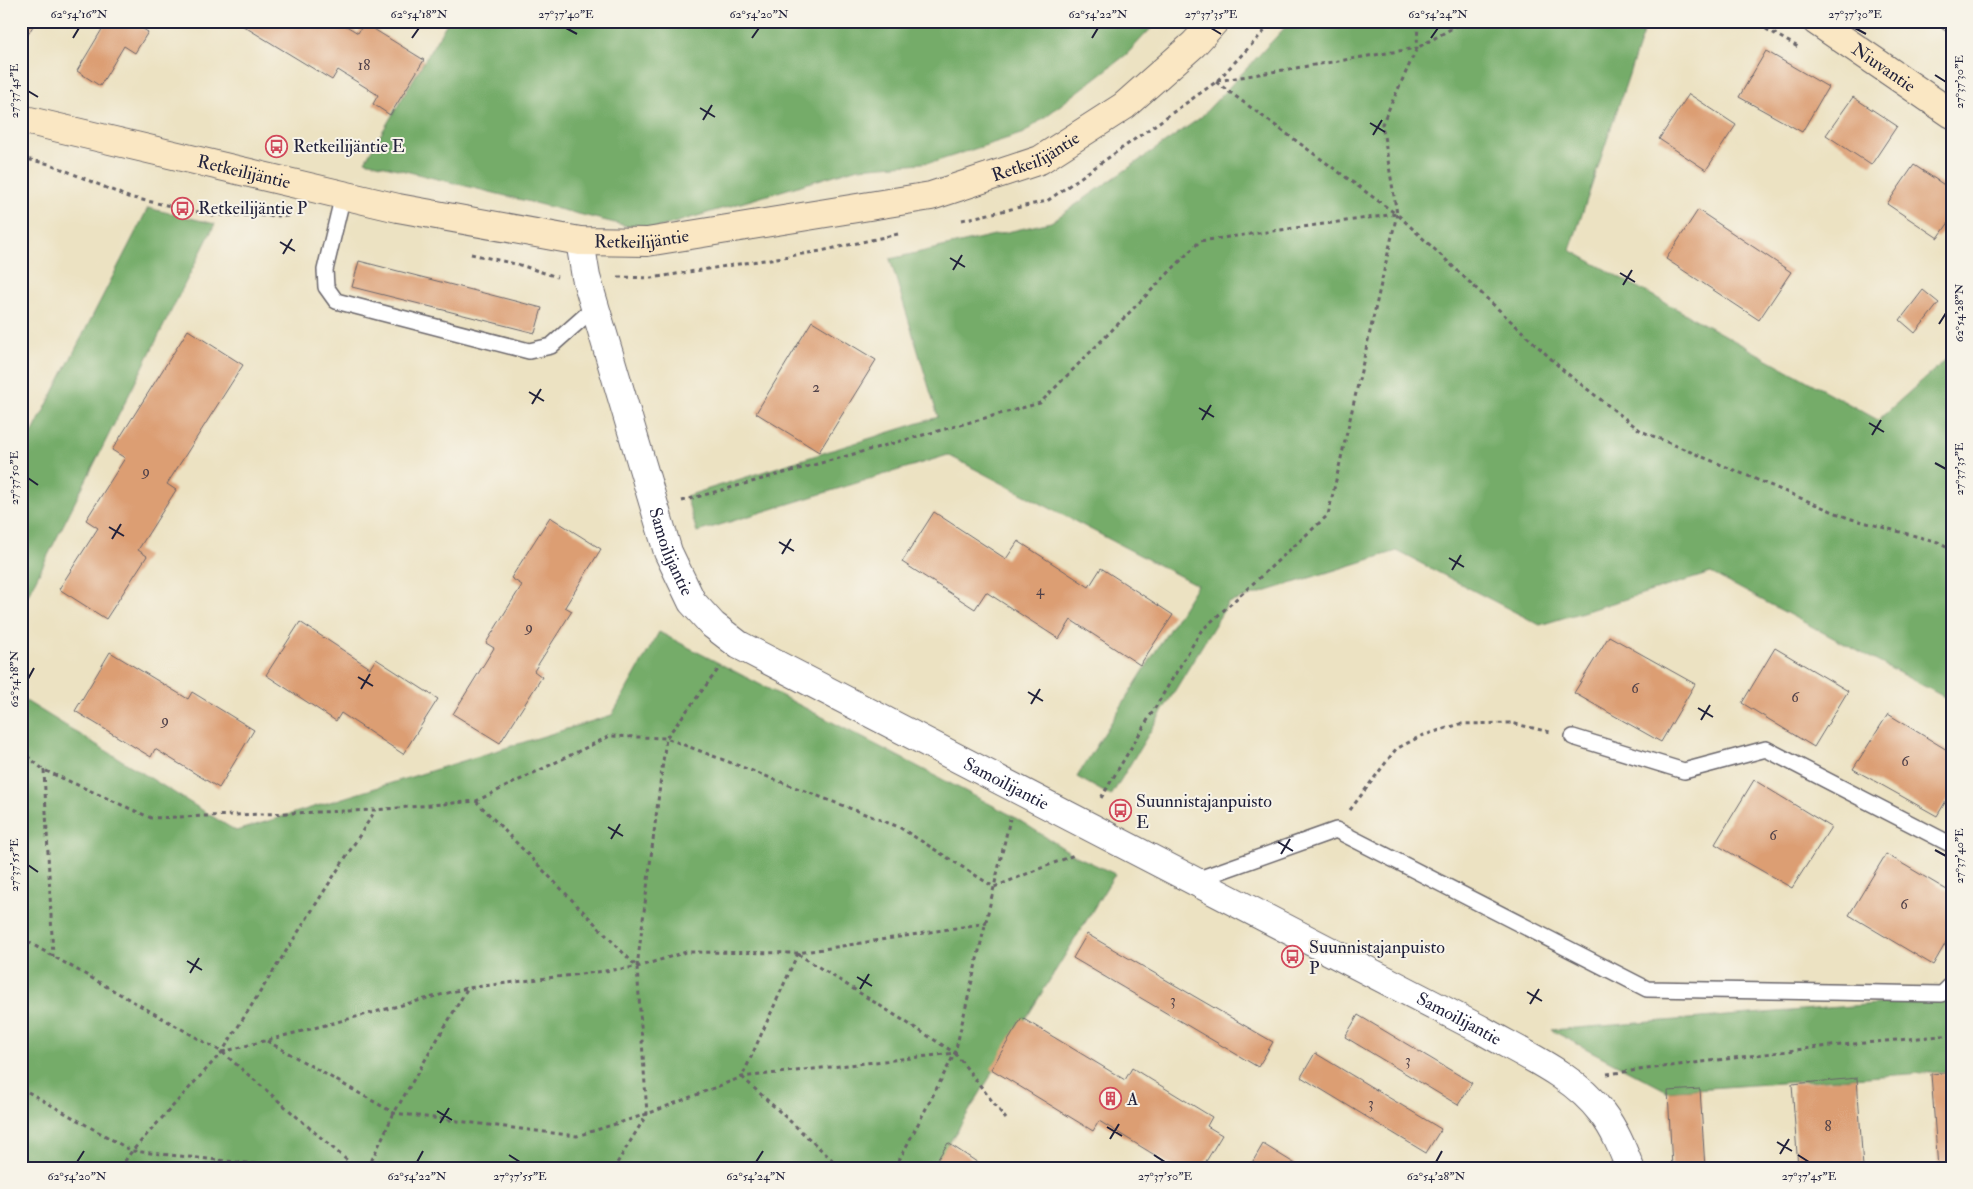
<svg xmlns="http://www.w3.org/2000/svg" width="1973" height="1189" font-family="'IM FELL Double Pica',serif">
	<rect width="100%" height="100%" fill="#f7f3e8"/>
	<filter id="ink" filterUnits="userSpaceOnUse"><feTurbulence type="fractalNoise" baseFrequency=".02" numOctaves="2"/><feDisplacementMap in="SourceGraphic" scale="10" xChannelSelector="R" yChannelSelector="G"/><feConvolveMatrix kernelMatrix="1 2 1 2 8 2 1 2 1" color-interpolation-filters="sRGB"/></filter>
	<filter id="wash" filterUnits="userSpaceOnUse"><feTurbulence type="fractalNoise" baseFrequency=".0096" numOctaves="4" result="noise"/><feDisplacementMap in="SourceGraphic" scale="20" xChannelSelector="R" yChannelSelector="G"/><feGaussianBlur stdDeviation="1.12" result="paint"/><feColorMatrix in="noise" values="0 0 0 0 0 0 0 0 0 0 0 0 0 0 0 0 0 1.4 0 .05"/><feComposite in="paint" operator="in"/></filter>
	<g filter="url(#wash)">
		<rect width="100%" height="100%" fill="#ece2c2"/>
		<g fill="#75ac69" stroke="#4c6752">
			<polygon points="448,21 1158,21 1127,54 1024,133 934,162 858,168 647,231 365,161"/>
			<polygon points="1291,21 1647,21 1570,250 1878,420 1952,354 1952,701 1711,573 1540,625 1397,551 1228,603 1111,796 1077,777 1197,585 948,455 697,532 686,496 938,417 890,259 1051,222 1200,118"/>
			<polygon points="148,208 215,224 21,609 21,455"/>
			<polygon points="659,632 1011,815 1074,855 1115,874 934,1168 21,1168 21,698 236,831 612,715"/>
			<polygon points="1952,998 1952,1071 1667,1091 1551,1030"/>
		</g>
		<g id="blocks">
			<g fill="#dc9e73">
				<polygon points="21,21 36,21 21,46"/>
				<polygon points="107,21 130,21 148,32 135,53 124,46 100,86 77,71"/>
				<polygon points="235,21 338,21 358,33 364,23 424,60 390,115 373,104 378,95 338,70 332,80"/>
				<polygon points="1931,21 1952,21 1952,31 1950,34"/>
				<polygon points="1766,51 1828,87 1802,132 1739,97"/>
				<polygon points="1689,94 1736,125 1706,170 1659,139"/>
				<polygon points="1853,97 1897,126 1871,165 1826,135"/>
				<polygon points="1914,165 1952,190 1952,218 1938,238 1887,204"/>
				<polygon points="1698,210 1791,272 1759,320 1666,259"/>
				<polygon points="359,261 542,308 535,333 352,287"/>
				<polygon points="1923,290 1939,303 1915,333 1900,320"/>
				<polygon points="812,321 876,360 819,452 756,413"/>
				<polygon points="188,330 243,365 167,484 176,490 138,550 147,556 106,619 59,589 98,528 86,520 125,458 112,450"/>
				<polygon points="934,512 1006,559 1018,541 1089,587 1101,568 1173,615 1140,665 1071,620 1059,639 986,592 975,609 902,562"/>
				<polygon points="550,517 601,549 565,607 572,611 534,671 542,677 500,743 453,714 494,648 486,643 522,585 511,578"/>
				<polygon points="300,622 370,668 376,659 438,699 403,754 341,713 336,721 266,675"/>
				<polygon points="1609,636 1695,684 1661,742 1574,693"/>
				<polygon points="1775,648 1848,691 1814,747 1742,703"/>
				<polygon points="110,652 188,699 192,692 254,730 219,788 155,749 151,757 75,711"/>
				<polygon points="1888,714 1952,753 1952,791 1937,816 1853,769"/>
				<polygon points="1754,780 1831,827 1792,888 1715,844"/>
				<polygon points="1886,854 1952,893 1952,932 1933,965 1849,915"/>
				<polygon points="1087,934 1273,1042 1258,1067 1073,958"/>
				<polygon points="1358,1015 1472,1083 1458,1105 1345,1037"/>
				<polygon points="1022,1018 1125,1080 1132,1068 1212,1117 1207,1126 1222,1135 1202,1168 1186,1168 1182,1165 1180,1168 1176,1168 1099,1121 1093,1131 991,1069"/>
				<polygon points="1315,1053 1441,1129 1426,1153 1301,1077"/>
				<polygon points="1952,1072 1952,1168 1938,1168 1931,1074"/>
				<polygon points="1857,1078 1863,1168 1798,1168 1792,1084"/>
				<polygon points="1700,1089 1705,1168 1672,1168 1668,1091"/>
				<polygon points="948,1143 986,1168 932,1168"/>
				<polygon points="1263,1144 1302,1168 1249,1168"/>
			</g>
		</g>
	</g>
	<g filter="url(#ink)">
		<use href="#blocks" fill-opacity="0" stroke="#69656a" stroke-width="1"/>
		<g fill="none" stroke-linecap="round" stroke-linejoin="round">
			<defs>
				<g id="lane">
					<polyline points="343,195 325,270 326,287 336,301 529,351 551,346 595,307"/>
					<polyline points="1573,737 1684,771 1766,749 1952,845"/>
					<polyline points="1193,881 1336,830 1647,989 1942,994 1952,984"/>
				</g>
				<g id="street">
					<path id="s1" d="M580 241 586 277 668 552 692 602 713 625 739 645 1480 1029C1521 1053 1573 1074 1602 1113 1615 1130 1622 1148 1630 1168"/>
				</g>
				<g id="secondary">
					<path id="s2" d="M1816 21 1952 114"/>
					<path id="s3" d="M21 119 398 208 580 241 647 242 931 196 1040 160 1124 106 1194 44 1215 21"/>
				</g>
			</defs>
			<use href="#lane" stroke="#69656a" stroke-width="18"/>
			<use href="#street" stroke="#69656a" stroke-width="30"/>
			<use href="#secondary" stroke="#69656a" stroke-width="30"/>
			<g stroke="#69656a" stroke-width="3" stroke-dasharray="4 4" stroke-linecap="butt">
				<polyline points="1465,21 1417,48 1382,124 1397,214 1564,371 1641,431 1848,518 1938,542 1952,549"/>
				<polyline points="1752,21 1798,47"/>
				<polyline points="1217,81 1417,48 1418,21"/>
				<polyline points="1216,82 1396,214"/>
				<polyline points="21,158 50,164 128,197 213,215 289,216"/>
				<polyline points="962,220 1047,201 1216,82 1274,21"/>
				<polyline points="471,254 520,265 557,277"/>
				<polyline points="618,277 651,278 821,251 898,234"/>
				<polyline points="682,501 1040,403 1200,241 1397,214"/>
				<polyline points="21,751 44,770 151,818 375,810 476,801 610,736 666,738 899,827 994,887 1074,855"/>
				<polyline points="44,770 53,957"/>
				<polyline points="1101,798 1201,631 1328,515 1397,214"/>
				<polyline points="476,801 637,967 647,1114 614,1168"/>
				<polyline points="1350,810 1396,749 1421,736 1460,724 1511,723 1550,732"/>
				<polyline points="21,938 222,1052 356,1168"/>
				<polyline points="798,953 742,1077 841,1168"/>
				<polyline points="798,954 955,1053"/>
				<polyline points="637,967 666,738 720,667"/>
				<polyline points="267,1041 394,1113 577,1136 647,1114 742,1077 955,1053 1006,1119"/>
				<polyline points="222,1052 467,988 637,967 686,952 798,953 987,923"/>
				<polyline points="1607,1074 1820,1047 1952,1035"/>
				<polyline points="21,1088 132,1151 293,1168"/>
				<polyline points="120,1168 132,1151 222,1052 375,811"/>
				<polyline points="368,1168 394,1113 467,989"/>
				<polyline points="895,1168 955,1053 1010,819"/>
			</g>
			<use href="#lane" stroke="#fff" stroke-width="15"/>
			<use href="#street" stroke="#fff" stroke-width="28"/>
			<use href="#secondary" stroke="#fae7c3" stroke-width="28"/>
		</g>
	</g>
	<path fill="none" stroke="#22223b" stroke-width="2" d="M566 28 577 34M1211 28 1221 34M1855 28 1866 34M73 38 79 28M412 38 419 28M752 38 759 28M1092 38 1098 28M1431 38 1438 28M1935 75 1946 82M28 91 38 97M700 108 715 117M703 120 712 105M1370 123 1385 132M1373 135 1382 120M280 242 295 251M283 254 292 239M950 258 965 267M953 270 962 255M1620 273 1635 282M1623 285 1632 270M1939 324 1946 313M529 392 544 401M532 404 541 389M1199 408 1214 417M1202 420 1211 405M1869 423 1884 432M1872 435 1881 420M1935 463 1946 469M28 478 38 485M109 527 124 536M112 539 121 524M779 542 794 551M782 554 791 539M1449 558 1464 567M1452 570 1461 555M358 677 373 686M28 679 34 668M361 689 370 674M1028 692 1043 701M1031 704 1040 689M1698 708 1713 717M1701 720 1710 705M608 827 623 836M611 839 620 824M1278 842 1293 851M1935 850 1946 856M1281 854 1290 839M28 865 38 872M187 961 202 970M190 973 199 958M857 977 872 986M860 989 869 974M1527 992 1542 1001M1530 1004 1539 989M437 1111 452 1120M440 1123 449 1108M1107 1127 1122 1136M1110 1139 1119 1124M1777 1142 1792 1151M1780 1154 1789 1139M509 1155 520 1162M1154 1155 1165 1162M1798 1155 1809 1162M77 1162 84 1151M417 1162 423 1151M756 1162 763 1151M1436 1162 1442 1151"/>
	<defs>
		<symbol id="bus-ring" viewBox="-11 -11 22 22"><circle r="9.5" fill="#f7f3e8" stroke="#d1495b" stroke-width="1.5"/><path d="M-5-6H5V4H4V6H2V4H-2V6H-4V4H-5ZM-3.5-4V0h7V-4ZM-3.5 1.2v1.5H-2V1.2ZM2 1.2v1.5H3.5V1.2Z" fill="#d1495b"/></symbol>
		<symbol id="building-ring" viewBox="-11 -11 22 22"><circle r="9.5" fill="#f7f3e8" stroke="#d1495b" stroke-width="1.5"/><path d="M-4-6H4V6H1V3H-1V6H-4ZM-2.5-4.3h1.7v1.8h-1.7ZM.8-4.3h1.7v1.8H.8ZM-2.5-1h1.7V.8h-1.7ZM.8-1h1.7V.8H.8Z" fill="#d1495b"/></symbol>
	</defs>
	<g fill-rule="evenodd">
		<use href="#bus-ring" x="264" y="134" width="25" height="25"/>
		<use href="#bus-ring" x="170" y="196" width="25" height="25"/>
		<use href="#bus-ring" x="1108" y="798" width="25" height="25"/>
		<use href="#bus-ring" x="1280" y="944" width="25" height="25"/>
		<use href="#building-ring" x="1098" y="1086" width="25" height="25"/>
	</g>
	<g text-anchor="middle" stroke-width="4" stroke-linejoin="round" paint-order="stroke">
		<g font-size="15" fill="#504149">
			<text x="364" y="70">18</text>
			<text x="816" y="392">2</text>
			<text x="146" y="476">9</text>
			<text x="1040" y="595">4</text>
			<text x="529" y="632">9</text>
			<text x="1635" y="693">6</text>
			<text x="1795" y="702">6</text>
			<text x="165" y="725">9</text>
			<text x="1905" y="766">6</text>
			<text x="1773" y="840">6</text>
			<text x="1904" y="909">6</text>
			<text x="1173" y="1005">3</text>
			<text x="1408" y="1065">3</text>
			<text x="1371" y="1108">3</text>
			<text x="1828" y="1131">8</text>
		</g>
		<g font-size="18" fill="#22223b" stroke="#f7f3e8">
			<text dy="6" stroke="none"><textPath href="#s2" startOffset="82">Niuvantie</textPath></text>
			<text dy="6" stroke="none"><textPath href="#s3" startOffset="1039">Retkeilijäntie</textPath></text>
			<text dy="6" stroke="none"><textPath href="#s3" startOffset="229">Retkeilijäntie</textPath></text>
			<text dy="6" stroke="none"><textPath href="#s3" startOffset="634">Retkeilijäntie</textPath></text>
			<text dy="6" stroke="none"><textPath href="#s1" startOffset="324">Samoilijantie</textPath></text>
			<text dy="6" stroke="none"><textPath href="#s1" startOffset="744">Samoilijantie</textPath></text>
			<text dy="6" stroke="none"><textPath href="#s1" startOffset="1254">Samoilijantie</textPath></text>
		</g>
		<g font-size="18" fill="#22223b" stroke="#f7f3e8" text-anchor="start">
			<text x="293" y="152">Retkeilijäntie E</text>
			<text x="198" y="214">Retkeilijäntie P</text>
			<text x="1136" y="807">Suunnistajanpuisto<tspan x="1136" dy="21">E</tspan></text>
			<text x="1309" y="953">Suunnistajanpuisto<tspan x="1309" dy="21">P</tspan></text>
			<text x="1127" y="1105">A</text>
		</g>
	</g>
	<rect width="1973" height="1189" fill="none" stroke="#f7f3e8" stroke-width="55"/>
	<rect x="28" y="28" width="1918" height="1134" fill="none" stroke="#22223b" stroke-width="2"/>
	<g font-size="12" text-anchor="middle" fill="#22223b">
		<text x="79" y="18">62°54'16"N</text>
		<text x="419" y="18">62°54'18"N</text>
		<text x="566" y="18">27°37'40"E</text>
		<text x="759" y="18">62°54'20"N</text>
		<text x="1098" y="18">62°54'22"N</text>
		<text x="1211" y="18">27°37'35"E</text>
		<text x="1438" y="18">62°54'24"N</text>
		<text x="1855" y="18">27°37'30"E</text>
		<text transform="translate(1959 82) rotate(-90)" y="4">27°37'30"E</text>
		<text transform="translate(14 91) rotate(-90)" y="4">27°37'45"E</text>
		<text transform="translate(1959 313) rotate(-90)" y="4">62°54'28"N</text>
		<text transform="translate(1959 469) rotate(-90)" y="4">27°37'35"E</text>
		<text transform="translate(14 478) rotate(-90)" y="4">27°37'50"E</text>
		<text transform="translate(14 679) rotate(-90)" y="4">62°54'18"N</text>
		<text transform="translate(1959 856) rotate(-90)" y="4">27°37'40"E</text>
		<text transform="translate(14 865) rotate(-90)" y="4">27°37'55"E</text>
		<text x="77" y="1180">62°54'20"N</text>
		<text x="417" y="1180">62°54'22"N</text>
		<text x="520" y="1180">27°37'55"E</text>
		<text x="756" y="1180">62°54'24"N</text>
		<text x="1165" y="1180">27°37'50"E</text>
		<text x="1436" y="1180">62°54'28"N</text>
		<text x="1809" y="1180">27°37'45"E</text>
	</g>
</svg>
